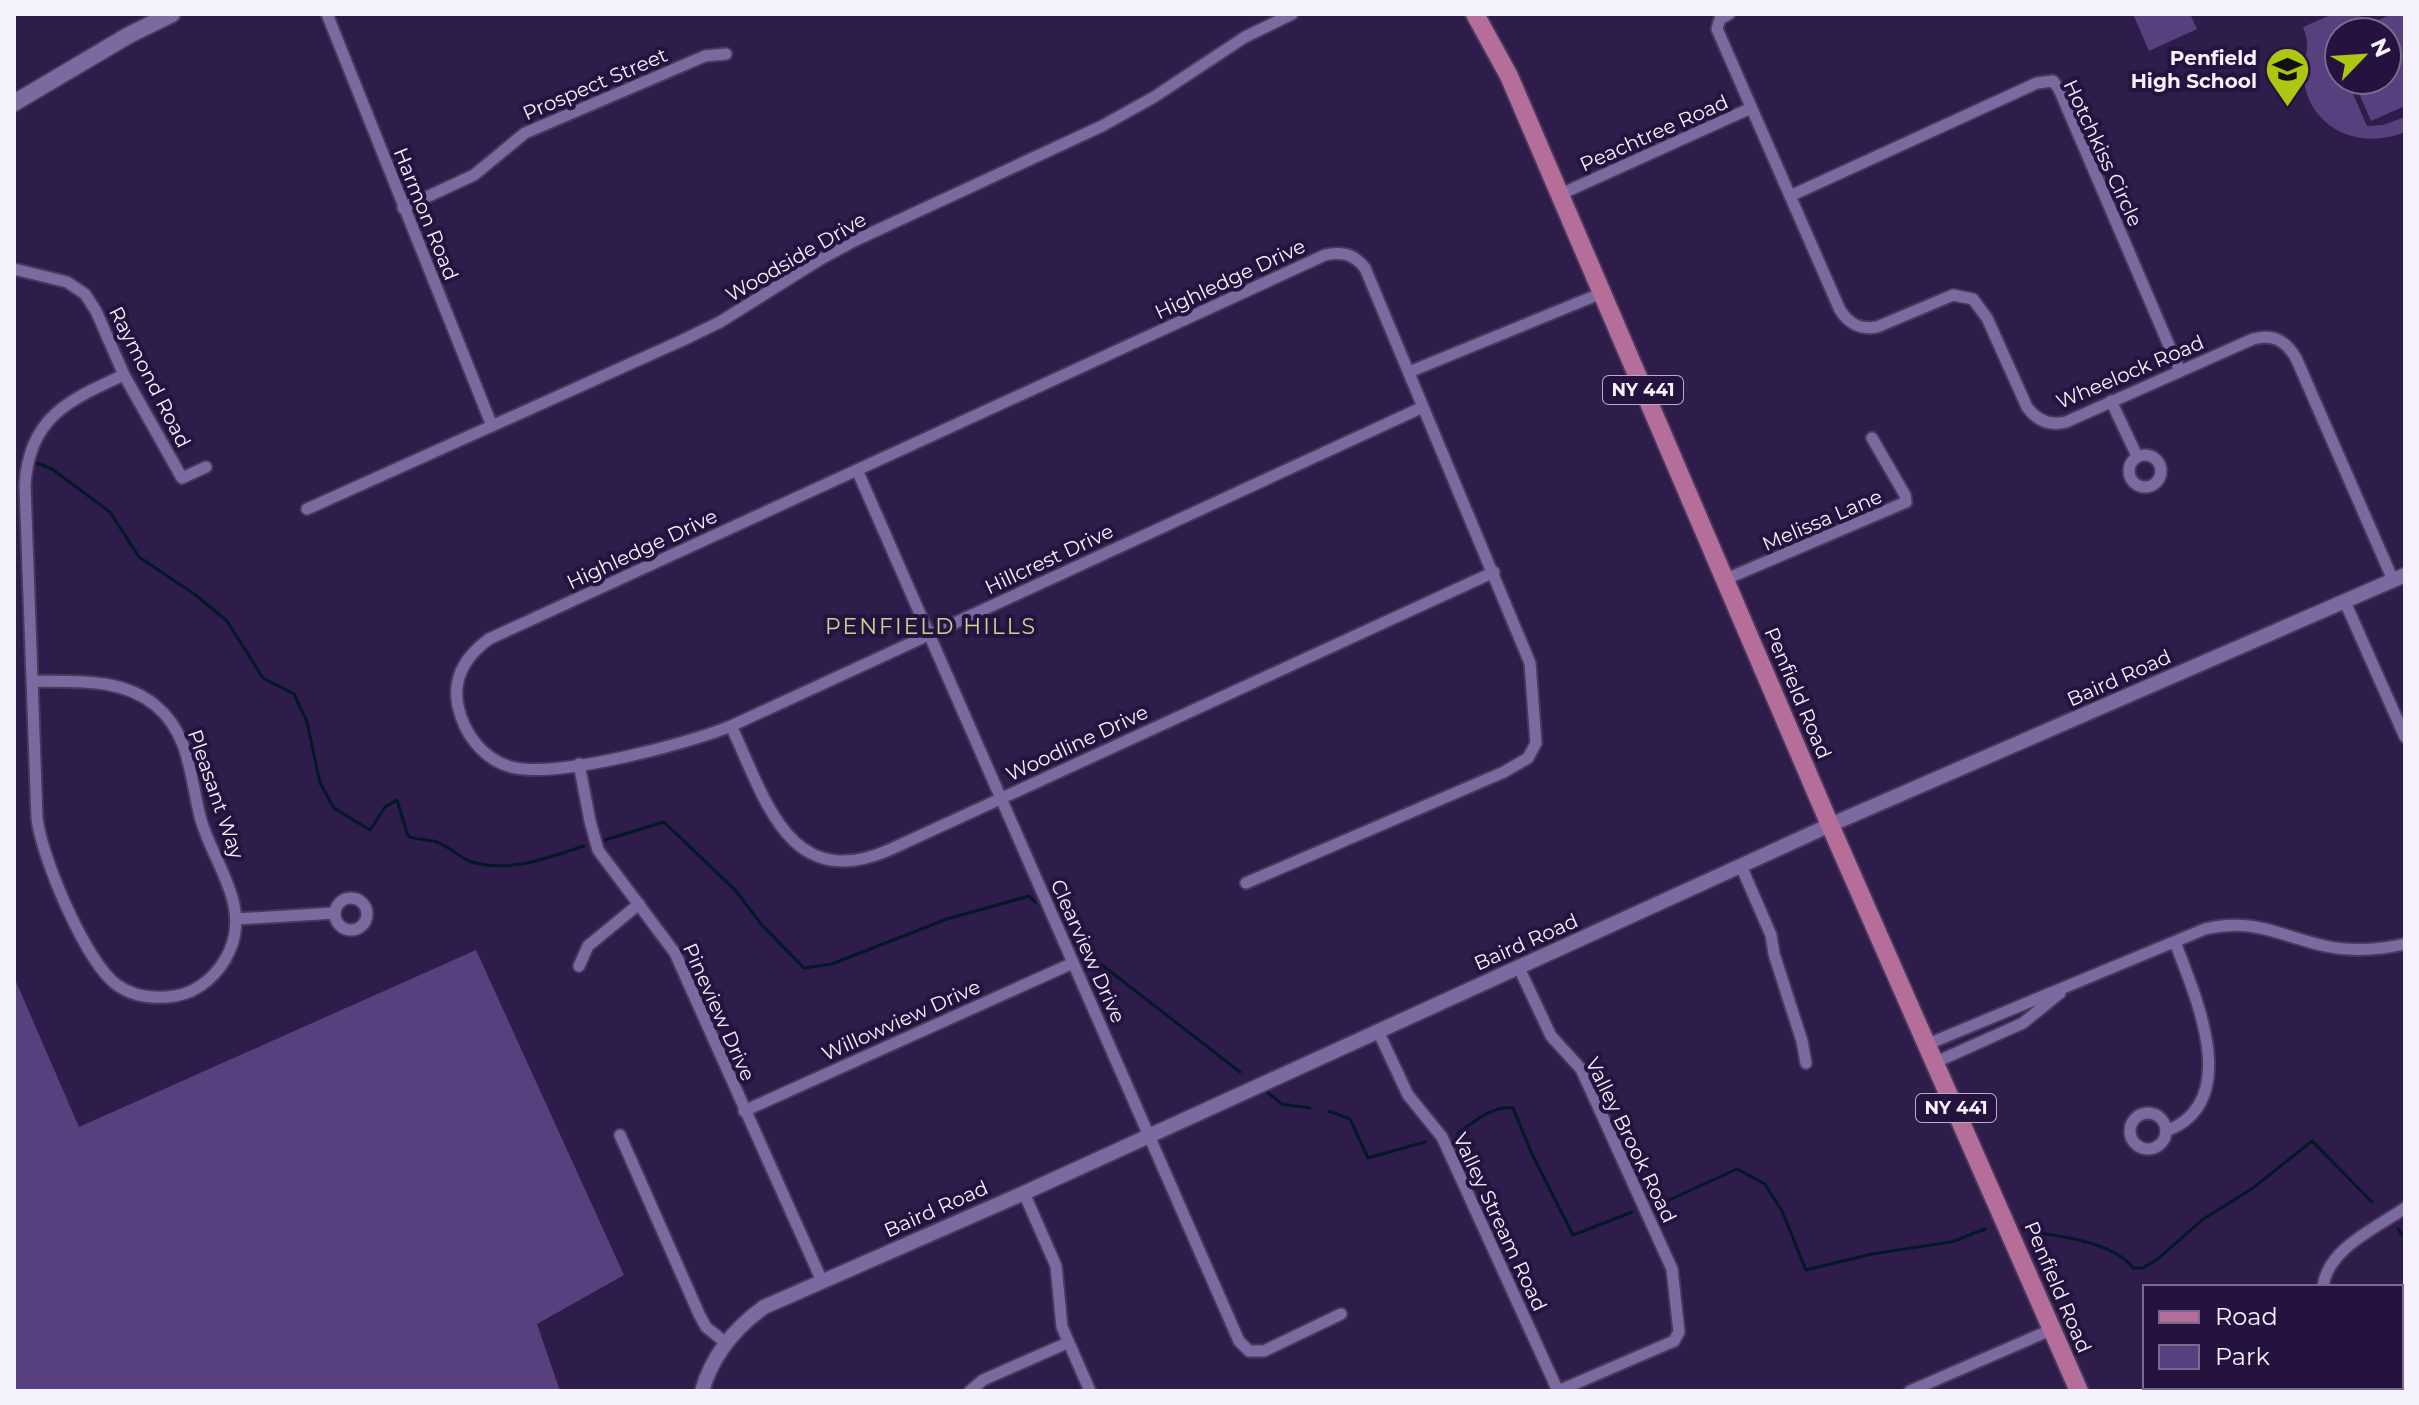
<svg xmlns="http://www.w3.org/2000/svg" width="2419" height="1405" font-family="Montserrat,sans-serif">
	<rect width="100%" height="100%" fill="#2e1d4a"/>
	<g fill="#57407d">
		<polygon points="2133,14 2190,14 2197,29 2149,51"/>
		<path d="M2333 14H2366L2344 24 2328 38 2339 62V80H2347L2367 126 2383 125 2405 117V132C2362 150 2312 131 2304 82 2301 58 2313 52 2303 27Z"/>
		<polygon points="2392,14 2405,14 2405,106 2371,121 2353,80 2387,80 2387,32 2351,32"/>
		<polygon points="476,950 624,1275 537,1324 560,1391 14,1391 14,977 79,1127"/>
	</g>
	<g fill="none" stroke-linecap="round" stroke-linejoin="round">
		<g stroke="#001828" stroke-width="3">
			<polyline points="14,459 15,459"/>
			<path d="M37 463 52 469 110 512 139 557 197 596 227 621 263 678 294 694 307 722 320 783 334 808 370 830 385 807 397 800 408 836C417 840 424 839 433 841 448 844 459 858 472 862 511 873 547 858 584 846"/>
			<polyline points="605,840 664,822 736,891 761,924 804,968 832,964 947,919 1029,896 1035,902"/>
			<polyline points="1071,941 1240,1072"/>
			<polyline points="1267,1092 1282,1104 1310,1108"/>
			<polyline points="1329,1111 1350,1119 1368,1158 1425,1142"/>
			<path d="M1458 1133C1474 1122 1493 1105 1513 1108L1531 1152 1573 1235 1632 1212"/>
			<polyline points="1656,1206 1737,1169 1765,1184 1782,1211 1806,1270 1872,1254 1951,1242 1985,1229"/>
			<polyline points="2398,1229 2405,1239"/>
			<path d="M2036 1233C2064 1236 2115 1244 2133 1268H2143L2159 1258 2202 1220 2253 1188 2312 1141 2372 1202"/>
		</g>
		<defs>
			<g id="minor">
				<polyline points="327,14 492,426"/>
				<path d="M1729 14 1720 19 1717 29 1840 310C1849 324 1860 330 1877 327L1953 295 1973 299 1987 318 2027 407C2037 421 2050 426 2066 422L2253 339C2274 334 2285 340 2296 358L2393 580"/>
				<polyline points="1561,194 1751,108"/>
				<polyline points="1790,196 2037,83 2053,81 2059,89 2180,371"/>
				<polyline points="403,208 474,175 525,133 705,56 726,54"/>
				<polyline points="14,269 67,282 85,294 96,311 124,375 182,478 206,467"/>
				<polyline points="1409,372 1602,293"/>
				<polyline points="2111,401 2137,456"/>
				<circle cx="2145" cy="471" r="16"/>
				<polyline points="857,470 1239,1341 1249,1351 1264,1351 1341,1314"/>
				<polyline points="307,509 683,340 720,322 819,260 854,241 1102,126 1154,97 1245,37 1292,14"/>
				<polyline points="1726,579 1906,502 1905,495 1872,438"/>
				<polyline points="2345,602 2405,737"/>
				<path d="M33 681C74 682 120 677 155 705 191 734 190 780 201 820 214 864 251 906 229 952 219 974 199 992 175 996 155 999 134 997 117 985 86 963 41 856 37 818L25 485C29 417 69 400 124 375"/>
				<path d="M731 726C765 797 788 894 889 850L1494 572"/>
				<polyline points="579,764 590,821 598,850 675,953 822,1281"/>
				<polyline points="1741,866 1771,935 1774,954 1802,1041 1806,1063"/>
				<path d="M1246 883 1504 772 1528 758 1536 743 1530 663 1365 268C1354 254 1342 251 1325 255L489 639C467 655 452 677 458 706 464 734 483 759 511 767 555 779 687 744 731 726L1423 407"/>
				<circle cx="351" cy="914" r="16"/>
				<polyline points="236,919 335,913"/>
				<polyline points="579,966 588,946 639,904"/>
				<polyline points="1378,1031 1408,1095 1442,1137 1558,1391 1674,1341 1679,1332 1672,1269 1581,1069 1551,1036 1519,968"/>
				<path d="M1928 1044 2205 929C2252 917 2281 936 2325 946 2353 952 2378 950 2405 944"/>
				<polyline points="1936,1062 2023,1023 2060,993"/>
				<polyline points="744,1111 1073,963"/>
				<circle cx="2148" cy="1131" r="18"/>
				<path d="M2166 1131C2244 1102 2195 996 2175 942"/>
				<polyline points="620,1135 699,1314 706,1327 726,1343"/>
				<polyline points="1024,1193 1056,1266 1062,1327 1090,1391"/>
				<path d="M2323 1287C2327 1249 2376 1228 2405 1208"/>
				<polyline points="2363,1387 2364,1391"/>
				<polyline points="970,1391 983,1380 1067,1343"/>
				<polyline points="1910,1391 2053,1329"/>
			</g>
			<path id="tertiary" d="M702 1391C712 1356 735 1328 764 1307L1024 1193 1830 825 2405 575"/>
			<polyline id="secondary" points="14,103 129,35 172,14"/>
			<polyline id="primary" points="1475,14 1509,76 1830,825 2079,1391"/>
		</defs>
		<use href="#minor" stroke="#48385c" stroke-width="15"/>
		<use href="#tertiary" stroke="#48385c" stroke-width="18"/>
		<use href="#secondary" stroke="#48385c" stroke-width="20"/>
		<use href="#primary" stroke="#48385c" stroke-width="22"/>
		<use href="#minor" stroke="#7b6a9f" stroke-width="11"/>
		<use href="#tertiary" stroke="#7b6a9f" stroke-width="14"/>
		<use href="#secondary" stroke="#7b6a9f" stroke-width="16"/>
		<use href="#primary" stroke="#b56e9a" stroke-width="18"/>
	</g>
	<defs>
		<symbol id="school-pin" viewBox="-11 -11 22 30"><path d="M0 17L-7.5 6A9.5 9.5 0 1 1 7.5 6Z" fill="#acc612" stroke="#25123f"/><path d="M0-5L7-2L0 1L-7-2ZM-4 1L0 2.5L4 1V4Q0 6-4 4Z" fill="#111"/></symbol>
	</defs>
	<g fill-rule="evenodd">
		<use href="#school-pin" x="2262" y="44" width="51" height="69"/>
	</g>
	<g text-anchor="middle" stroke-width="8" stroke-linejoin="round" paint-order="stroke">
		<g fill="#25123f" stroke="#b7aec4" stroke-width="2">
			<rect x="1603" y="376" width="80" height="28" rx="6"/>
			<rect x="1916" y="1094" width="80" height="28" rx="6"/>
		</g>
		<g font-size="18" font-weight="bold" fill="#f5f1fd">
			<text x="1643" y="396">NY 441</text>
			<text x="1956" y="1114">NY 441</text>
		</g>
		<g font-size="20" font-weight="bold" fill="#f5f1fd" stroke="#25123f" text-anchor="end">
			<text x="2257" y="65">Penfield<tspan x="2257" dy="23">High School</tspan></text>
		</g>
		<g font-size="20" fill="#f5f1fd" stroke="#25123f">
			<text transform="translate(595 84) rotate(-23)" y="7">Prospect Street</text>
			<text transform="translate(1654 133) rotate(-24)" y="7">Peachtree Road</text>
			<text transform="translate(2103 153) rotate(65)" y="7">Hotchkiss Circle</text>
			<text transform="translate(426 214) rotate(68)" y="7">Harmon Road</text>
			<text transform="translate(796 257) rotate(-30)" y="7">Woodside Drive</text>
			<text transform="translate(1230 279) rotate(-25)" y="7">Highledge Drive</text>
			<text transform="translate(2130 372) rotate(-23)" y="7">Wheelock Road</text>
			<text transform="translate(150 377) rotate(63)" y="7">Raymond Road</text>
			<text transform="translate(1822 520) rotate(-23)" y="7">Melissa Lane</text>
			<text transform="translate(642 549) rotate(-25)" y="7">Highledge Drive</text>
			<text transform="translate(1049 559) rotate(-25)" y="7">Hillcrest Drive</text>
			<text transform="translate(2119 678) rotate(-24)" y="7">Baird Road</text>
			<text transform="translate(1798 693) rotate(67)" y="7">Penfield Road</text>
			<text transform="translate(1077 743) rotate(-25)" y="7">Woodline Drive</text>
			<text transform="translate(216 794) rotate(71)" y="7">Pleasant Way</text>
			<text transform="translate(1526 942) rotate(-24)" y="7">Baird Road</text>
			<text transform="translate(1088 951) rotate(66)" y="7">Clearview Drive</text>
			<text transform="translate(719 1012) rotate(66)" y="7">Pineview Drive</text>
			<text transform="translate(901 1020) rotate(-24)" y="7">Willowview Drive</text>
			<text transform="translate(1631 1140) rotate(64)" y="7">Valley Brook Road</text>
			<text transform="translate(936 1209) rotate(-24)" y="7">Baird Road</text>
			<text transform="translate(1500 1222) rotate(65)" y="7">Valley Stream Road</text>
			<text transform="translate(2058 1287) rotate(67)" y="7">Penfield Road</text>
		</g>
		<g font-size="22" letter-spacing="2" fill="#c7d88d" stroke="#25123f">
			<text x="931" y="634">PENFIELD HILLS</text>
		</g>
	</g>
	<rect width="2419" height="1405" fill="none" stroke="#f5f1fd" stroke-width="32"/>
	<rect x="2143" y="1285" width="260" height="104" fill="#25123f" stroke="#786b8b" stroke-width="2"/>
	<rect x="2159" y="1311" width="40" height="12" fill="#b56e9a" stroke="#786b8b" stroke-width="2"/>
	<text x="2215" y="1325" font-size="24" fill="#f5f1fd">Road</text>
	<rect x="2159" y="1345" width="40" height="24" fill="#57407d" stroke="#786b8b" stroke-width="2"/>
	<text x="2215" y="1365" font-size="24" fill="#f5f1fd">Park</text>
	<g transform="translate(2363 56) rotate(65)"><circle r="38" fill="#25123f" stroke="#786b8b" stroke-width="2"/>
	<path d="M0-6L14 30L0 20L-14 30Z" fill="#acc612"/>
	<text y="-12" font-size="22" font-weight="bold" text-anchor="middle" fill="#f5f1fd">N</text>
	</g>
</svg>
